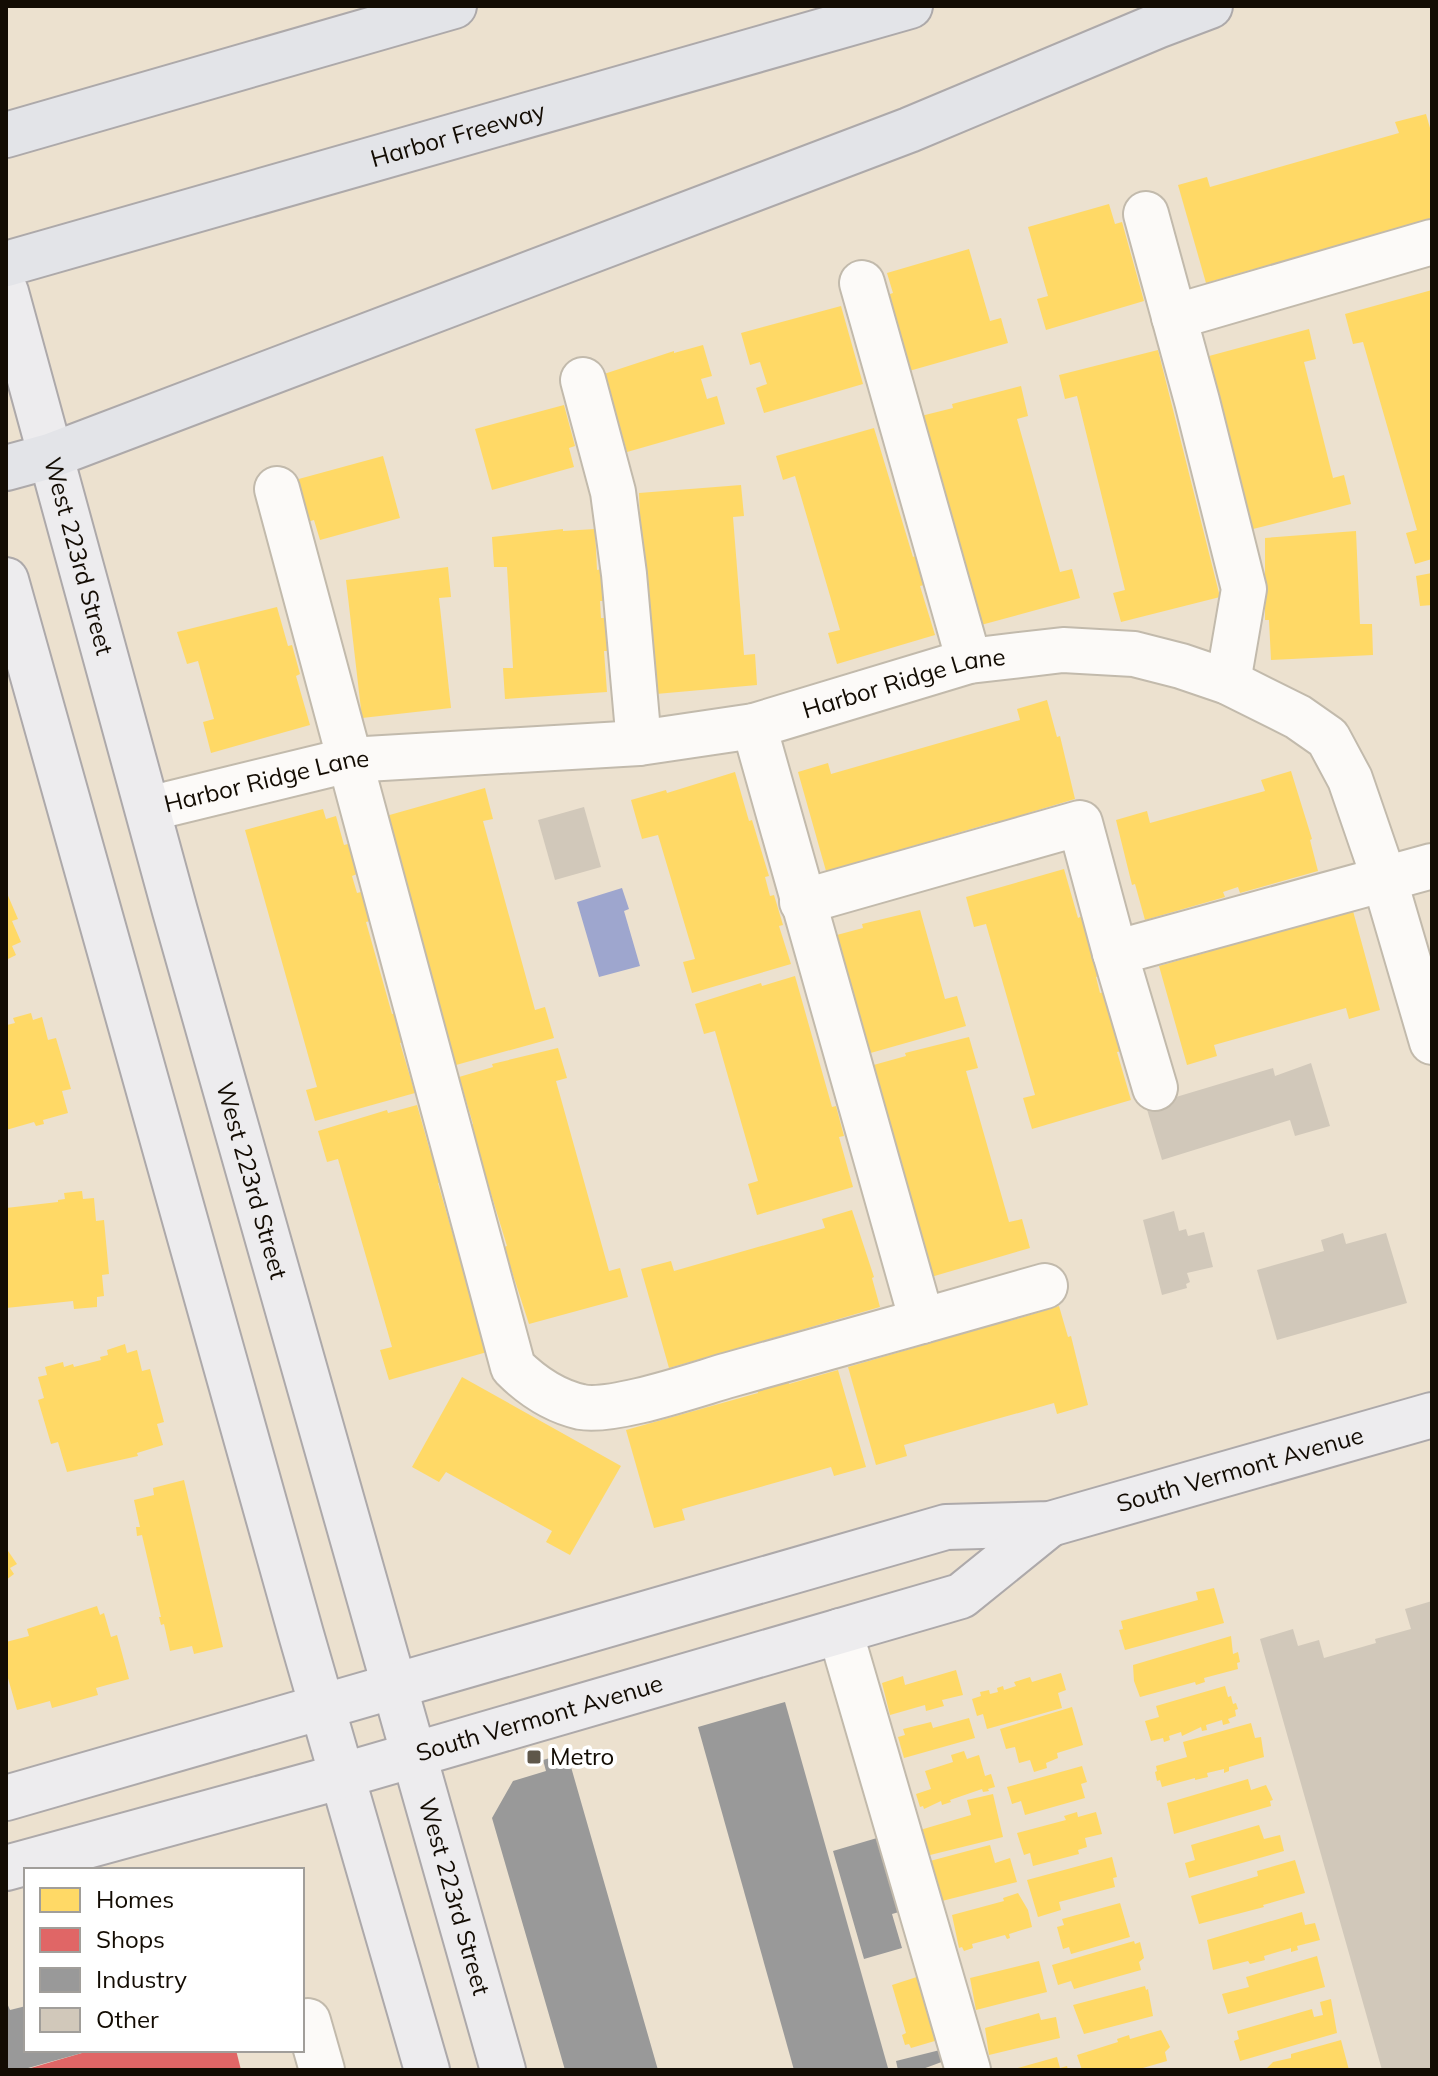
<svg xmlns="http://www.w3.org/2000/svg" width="1438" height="2076" font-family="Mulish,sans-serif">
	<rect width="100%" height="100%" fill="#ece1cf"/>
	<polygon fill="#9ea6ce" points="622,888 629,909 624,911 640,966 599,977 577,902"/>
	<g fill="#ffd966">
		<polygon points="1426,114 1432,135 1432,218 1405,226 1407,229 1375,239 1374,235 1284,261 1285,265 1255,273 1254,269 1206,283 1178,185 1207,177 1210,187 1399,133 1395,122"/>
		<polygon points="1109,204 1115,224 1122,222 1144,301 1046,330 1037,299 1048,296 1028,227"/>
		<polygon points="969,249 990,321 1001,318 1008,343 909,371 887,295 893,293 887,273"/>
		<polygon points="1432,290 1432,559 1415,564 1406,533 1417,530 1363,342 1353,344 1345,314"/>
		<polygon points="841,306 863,384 764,413 756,388 767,384 760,362 750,365 741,333"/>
		<polygon points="1309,329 1316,359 1304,362 1333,478 1344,475 1351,504 1253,529 1209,356"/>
		<polygon points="703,345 712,376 701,379 707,399 717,396 725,424 627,452 604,374 674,351 674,353"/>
		<polygon points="1158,350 1220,597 1121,622 1113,593 1125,590 1077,396 1065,399 1059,375"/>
		<polygon points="1021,386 1028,416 1017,419 1060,572 1072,569 1080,598 981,625 921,416 953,408 952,404"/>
		<polygon points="564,405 575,446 569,448 574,467 492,490 475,429"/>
		<polygon points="874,428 913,557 915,556 924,585 920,586 935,635 837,664 828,633 840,630 795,476 783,480 776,456"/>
		<polygon points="383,456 400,518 320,540 314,520 307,522 295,480"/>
		<polygon points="741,485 744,516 733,517 744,655 755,654 757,685 656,694 643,583 647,583 646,566 642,567 639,493"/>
		<polygon points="563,529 563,531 595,529 597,570 602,569 603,601 600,601 601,618 606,618 608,651 604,651 607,692 505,699 503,668 513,668 507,567 494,567 492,537"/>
		<polygon points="1356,531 1360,624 1372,624 1373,655 1271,660 1269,620 1265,620 1265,538"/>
		<polygon points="448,567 451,597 439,598 451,708 362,718 346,580"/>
		<polygon points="1432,573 1432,605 1420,606 1416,576"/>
		<polygon points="277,607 288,646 292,645 300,674 296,676 310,725 211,753 203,722 214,719 198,661 187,664 177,632"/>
		<polygon points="1047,700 1057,737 1060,736 1075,799 1028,813 1029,816 996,825 995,822 906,848 907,851 876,860 875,857 826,871 798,772 828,763 831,774 1020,720 1017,709"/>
		<polygon points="1291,771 1312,839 1310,840 1318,871 1240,893 1238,887 1223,892 1225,897 1145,920 1135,884 1132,885 1116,820 1147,811 1150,823 1265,791 1261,780"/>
		<polygon points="735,772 749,821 752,820 769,876 765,877 770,896 774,895 783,925 779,926 791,964 692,993 683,962 695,959 658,835 642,839 631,800 666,790 667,793"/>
		<polygon points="485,788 493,819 483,821 535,1010 545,1007 554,1038 456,1065 442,1017 439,1018 431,988 434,987 386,816"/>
		<polygon points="323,809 326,819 336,816 344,845 348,844 357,874 352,876 357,893 361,892 370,921 366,922 392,1014 396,1013 404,1042 400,1043 415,1093 315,1121 306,1090 317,1087 245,830"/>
		<polygon points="1064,869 1078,918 1082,916 1099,976 1096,977 1100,993 1105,992 1122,1051 1117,1052 1131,1100 1032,1129 1023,1098 1035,1095 986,924 974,927 966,897"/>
		<polygon points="6,891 18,919 12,921 21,942 12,946 16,955 6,960"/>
		<polygon points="920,910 945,999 957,996 966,1026 867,1054 833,936 863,928 862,924"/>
		<polygon points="1353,911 1380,1010 1349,1019 1346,1008 1214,1045 1217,1056 1187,1065 1159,966 1208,952 1207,948 1267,931 1268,935 1283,931 1282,927 1313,918 1314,922"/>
		<polygon points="795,976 832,1107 836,1106 844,1136 839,1137 853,1187 757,1215 748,1184 758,1181 715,1031 704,1034 695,1004 761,983 762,986"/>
		<polygon points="31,1013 33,1020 42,1017 48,1040 56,1038 71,1089 62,1091 68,1113 43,1120 44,1124 36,1126 34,1122 6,1130 6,1029 8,1029 7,1025 15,1023 13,1018"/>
		<polygon points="969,1037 978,1068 966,1071 1009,1222 1022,1219 1030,1248 931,1277 870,1066 906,1056 905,1053"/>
		<polygon points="558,1048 567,1078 556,1081 609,1271 620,1268 628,1297 529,1324 504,1247 507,1246 470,1125 473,1124 459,1077 493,1067 492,1064"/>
		<polygon points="417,1105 430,1151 435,1150 444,1182 438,1183 464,1273 468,1272 476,1302 473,1303 487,1352 389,1380 380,1350 392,1347 338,1159 327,1162 318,1131 387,1110 388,1113"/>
		<polygon points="82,1191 83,1199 94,1198 96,1221 104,1220 109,1274 102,1275 104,1296 97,1297 97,1307 74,1309 73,1301 6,1308 6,1208 58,1202 58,1200 65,1199 64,1193"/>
		<polygon points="852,1210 874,1277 872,1278 880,1307 749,1345 751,1348 719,1357 718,1354 669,1368 641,1269 671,1261 674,1271 825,1228 822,1219"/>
		<polygon points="1059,1306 1068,1337 1071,1336 1088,1405 1057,1414 1054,1403 904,1445 907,1456 876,1465 848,1367 979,1329 978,1325 1009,1316 1010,1321"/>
		<polygon points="125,1344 127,1353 137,1350 142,1371 150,1369 164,1422 157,1424 163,1445 137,1453 138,1456 67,1472 58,1442 51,1444 38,1400 44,1398 38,1377 47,1375 45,1367 63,1362 64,1367 73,1364 74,1367 101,1360 100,1357 108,1355 107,1350"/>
		<polygon points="838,1370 866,1467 834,1476 831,1467 682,1509 685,1520 654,1528 626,1430 758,1393 757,1389 788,1380 789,1384"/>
		<polygon points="462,1377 621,1466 570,1555 546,1542 552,1531 446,1472 439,1482 412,1467"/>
		<polygon points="184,1480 223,1647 194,1654 192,1646 170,1651 164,1624 161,1625 159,1617 161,1617 142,1535 137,1536 136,1527 140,1527 134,1500 154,1495 153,1488"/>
		<polygon points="6,1548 17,1564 10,1568 14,1574 6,1580"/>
		<polygon points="1214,1588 1224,1623 1125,1650 1119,1630 1123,1629 1121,1621 1198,1600 1196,1592"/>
		<polygon points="97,1606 100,1615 104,1613 111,1637 117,1635 129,1679 96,1688 98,1695 52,1708 50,1701 17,1710 6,1671 6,1642 29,1636 27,1629"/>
		<polygon points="1231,1636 1233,1654 1238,1652 1240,1662 1237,1663 1238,1669 1204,1678 1205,1682 1196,1685 1195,1682 1140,1697 1134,1681 1133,1665"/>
		<polygon points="956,1670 963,1695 942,1700 944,1706 926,1711 925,1705 890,1715 882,1683 903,1676 905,1685"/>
		<polygon points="1061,1673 1066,1690 1058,1693 1062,1708 987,1729 983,1714 977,1716 972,1699 981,1696 980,1692 989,1690 990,1694 998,1692 997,1688 1003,1686 1004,1690 1016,1686 1014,1682 1030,1677 1032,1682"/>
		<polygon points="1225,1686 1228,1697 1231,1696 1233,1704 1236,1703 1238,1709 1235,1710 1236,1716 1228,1719 1230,1723 1223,1725 1222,1720 1206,1725 1207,1730 1202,1731 1201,1727 1182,1736 1181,1732 1169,1736 1170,1740 1164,1742 1163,1738 1151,1741 1145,1721 1159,1717 1156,1706"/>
		<polygon points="1072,1707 1083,1745 1057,1753 1058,1758 1046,1763 1047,1768 1034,1772 1030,1760 1019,1763 1015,1747 1006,1749 1000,1729"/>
		<polygon points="969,1718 975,1738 904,1758 898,1737 905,1735 903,1729 931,1722 933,1728"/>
		<polygon points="1251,1723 1255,1738 1261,1737 1264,1757 1229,1767 1229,1771 1224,1773 1224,1769 1207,1773 1208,1777 1195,1780 1195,1778 1162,1787 1160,1780 1157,1781 1155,1772 1157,1771 1156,1766 1187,1757 1183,1742"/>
		<polygon points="964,1751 967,1759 979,1755 985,1776 991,1774 995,1787 988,1789 989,1791 983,1792 982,1789 950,1800 951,1802 942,1805 941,1801 924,1809 923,1806 920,1807 916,1794 931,1789 925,1771 953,1762 951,1755"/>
		<polygon points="1082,1766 1087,1782 1081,1784 1085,1798 1025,1815 1021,1801 1012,1804 1007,1787"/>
		<polygon points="1248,1779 1251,1790 1266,1785 1273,1800 1270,1801 1271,1806 1174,1834 1167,1803"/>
		<polygon points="993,1794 1003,1837 926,1856 920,1830 971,1815 967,1800"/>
		<polygon points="1077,1812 1078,1817 1096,1812 1102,1834 1085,1838 1087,1847 1078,1850 1079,1854 1033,1866 1030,1853 1024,1855 1017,1833 1066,1820 1064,1816"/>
		<polygon points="1259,1825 1264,1839 1280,1835 1284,1851 1189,1878 1185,1863 1195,1860 1191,1845"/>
		<polygon points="990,1845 995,1863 1010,1858 1017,1882 938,1902 930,1861"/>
		<polygon points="1112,1857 1117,1877 1113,1878 1115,1887 1059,1902 1061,1910 1038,1917 1027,1880"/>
		<polygon points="1295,1860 1305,1893 1263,1905 1264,1907 1199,1924 1191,1896 1258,1876 1257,1871"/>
		<polygon points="1018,1893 1028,1910 1032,1927 1009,1934 1010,1938 1007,1939 1005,1935 972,1944 973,1948 964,1951 962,1947 959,1948 952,1915 1004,1901 1003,1898"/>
		<polygon points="1120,1903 1130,1937 1071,1954 1069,1947 1063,1949 1057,1927 1064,1925 1062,1919"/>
		<polygon points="1302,1912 1305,1925 1315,1923 1320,1940 1297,1946 1298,1950 1291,1952 1291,1948 1264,1956 1265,1960 1250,1964 1248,1961 1213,1970 1207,1940"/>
		<polygon points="1134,1941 1135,1944 1140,1942 1144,1958 1139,1962 1141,1970 1074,1989 1071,1981 1058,1985 1052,1965"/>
		<polygon points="1317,1956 1325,1987 1228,2014 1222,1994 1249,1987 1246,1977"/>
		<polygon points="1039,1961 1047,1992 976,2010 970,1978"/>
		<polygon points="926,1974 945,2038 911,2048 909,2044 905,2045 902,2035 906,2033 892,1985"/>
		<polygon points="1145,1986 1146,1990 1148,1989 1153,2016 1084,2034 1073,2005"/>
		<polygon points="1331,1999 1337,2033 1240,2061 1234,2041 1239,2039 1237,2031 1312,2009 1314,2017 1323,2015 1320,2002"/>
		<polygon points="1039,2013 1041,2020 1056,2017 1060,2038 989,2055 985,2028"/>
		<polygon points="1161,2030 1170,2047 1165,2052 1167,2061 1136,2070 1082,2070 1077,2055 1118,2042 1117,2039 1129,2035 1130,2039"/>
		<polygon points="1341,2040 1349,2070 1265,2070 1273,2062 1291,2058 1291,2054"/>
		<polygon points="1057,2057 1060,2068 1067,2066 1068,2070 1011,2070"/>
	</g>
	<polygon fill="#e06666" points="92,2050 236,2050 241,2070 24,2070"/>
	<g fill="#999">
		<polygon points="785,1702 888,2068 881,2070 794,2070 698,1727"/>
		<polygon points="567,1753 658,2070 565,2070 492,1818 513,1781 546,1771 543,1760"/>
		<polygon points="877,1838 896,1895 894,1895 899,1912 892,1914 902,1948 864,1959 833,1851"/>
		<polygon points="6,2001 10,2010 26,2006 26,2050 89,2051 21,2070 6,2070"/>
		<polygon points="944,2049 947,2060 920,2070 898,2070 896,2061"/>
	</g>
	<g fill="#d1c8ba">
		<polygon points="584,807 601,867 555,880 538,820"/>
		<polygon points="1311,1063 1330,1126 1295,1136 1290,1120 1162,1160 1146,1106 1273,1068 1275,1076"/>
		<polygon points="1174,1211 1179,1231 1186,1229 1188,1236 1204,1232 1213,1267 1187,1273 1190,1282 1186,1284 1187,1288 1162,1295 1143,1220"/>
		<polygon points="1343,1233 1346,1244 1386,1233 1407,1303 1277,1340 1257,1270 1324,1251 1321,1240"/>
		<polygon points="1432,1601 1432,2070 1382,2070 1260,1639 1293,1629 1298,1646 1319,1640 1324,1658 1376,1643 1375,1639 1411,1629 1405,1609"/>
	</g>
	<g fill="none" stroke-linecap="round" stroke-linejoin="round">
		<defs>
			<g id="minor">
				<polyline points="1146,214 1197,401 1244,589 1228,682"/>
				<polyline points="862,283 969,661"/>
				<polyline points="1174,317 1432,242"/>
				<polyline points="583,380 613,492 624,574 639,743"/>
				<path d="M277 489 513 1367C531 1385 555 1401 581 1407 614 1413 694 1385 729 1375 834 1346 940 1316 1045 1286"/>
				<polyline points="754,726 922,1321"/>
				<path id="s1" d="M148 809 349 760 639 743 754 726 969 661 1063 650 1134 654 1181 666 1228 682 1298 717 1328 738 1350 779 1384 878 1432 1042"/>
				<polyline points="802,902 1080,823 1115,953"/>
				<polyline points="1155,1088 1115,953 1432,866"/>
				<polyline points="840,1631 968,2070"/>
				<polyline points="308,2021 322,2070"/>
			</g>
			<g id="major">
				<path id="s2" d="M6 292 175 911 503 2070"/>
				<polyline points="6,580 301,1634 427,2070"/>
				<path id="s3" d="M6 1798 946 1527 1050 1524 1432 1415"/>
				<path id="s4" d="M6 1868 317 1783 961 1596 1050 1524"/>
			</g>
			<g id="highway">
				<polyline points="6,135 454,6"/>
				<path id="s5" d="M6 264 910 6"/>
				<polyline points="6,468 50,456 909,130 1157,26 1210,6"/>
			</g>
		</defs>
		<use href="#minor" stroke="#c2baac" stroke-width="48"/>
		<use href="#major" stroke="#ada9aa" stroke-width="48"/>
		<use href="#highway" stroke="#ada9aa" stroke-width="48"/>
		<use href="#minor" stroke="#fcfaf8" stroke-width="44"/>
		<use href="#major" stroke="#edecee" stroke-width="44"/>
		<use href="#highway" stroke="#e3e4e8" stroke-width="44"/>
	</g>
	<rect fill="#5f574a" stroke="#fff" stroke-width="3" x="526" y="1749" width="16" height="16" rx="4"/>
	<g text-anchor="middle" stroke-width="8" stroke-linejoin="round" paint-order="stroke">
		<g font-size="24" fill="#130c03" stroke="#fff">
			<text dy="8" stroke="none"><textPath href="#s5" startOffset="470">Harbor Freeway</textPath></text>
			<text dy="8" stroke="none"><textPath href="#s2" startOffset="274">West 223rd Street</textPath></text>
			<text dy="8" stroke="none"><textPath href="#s1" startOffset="770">Harbor Ridge Lane</textPath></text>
			<text dy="8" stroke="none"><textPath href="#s1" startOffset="122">Harbor Ridge Lane</textPath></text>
			<text dy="8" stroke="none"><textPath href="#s2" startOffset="922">West 223rd Street</textPath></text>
			<text dy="8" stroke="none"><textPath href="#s3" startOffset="1280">South Vermont Avenue</textPath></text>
			<text dy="8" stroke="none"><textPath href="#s4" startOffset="554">South Vermont Avenue</textPath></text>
			<text dy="8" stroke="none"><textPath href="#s2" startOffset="1666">West 223rd Street</textPath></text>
		</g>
		<g font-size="24" fill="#130c03" stroke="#fff" text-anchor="start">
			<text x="550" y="1765">Metro</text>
		</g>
	</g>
	<rect width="1438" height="2076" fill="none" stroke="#130c03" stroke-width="16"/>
	<rect x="24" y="1868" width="280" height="184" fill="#ffffff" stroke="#a19e9a" stroke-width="2"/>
	<rect x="40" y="1888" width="40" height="24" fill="#ffd966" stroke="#a19e9a" stroke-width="2"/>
	<text x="96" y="1908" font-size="24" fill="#130c03">Homes</text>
	<rect x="40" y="1928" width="40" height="24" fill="#e06666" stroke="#a19e9a" stroke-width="2"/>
	<text x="96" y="1948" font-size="24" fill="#130c03">Shops</text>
	<rect x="40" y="1968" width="40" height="24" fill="#999999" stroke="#a19e9a" stroke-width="2"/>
	<text x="96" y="1988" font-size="24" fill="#130c03">Industry</text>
	<rect x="40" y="2008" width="40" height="24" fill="#d1c8ba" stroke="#a19e9a" stroke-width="2"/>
	<text x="96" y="2028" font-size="24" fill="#130c03">Other</text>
</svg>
